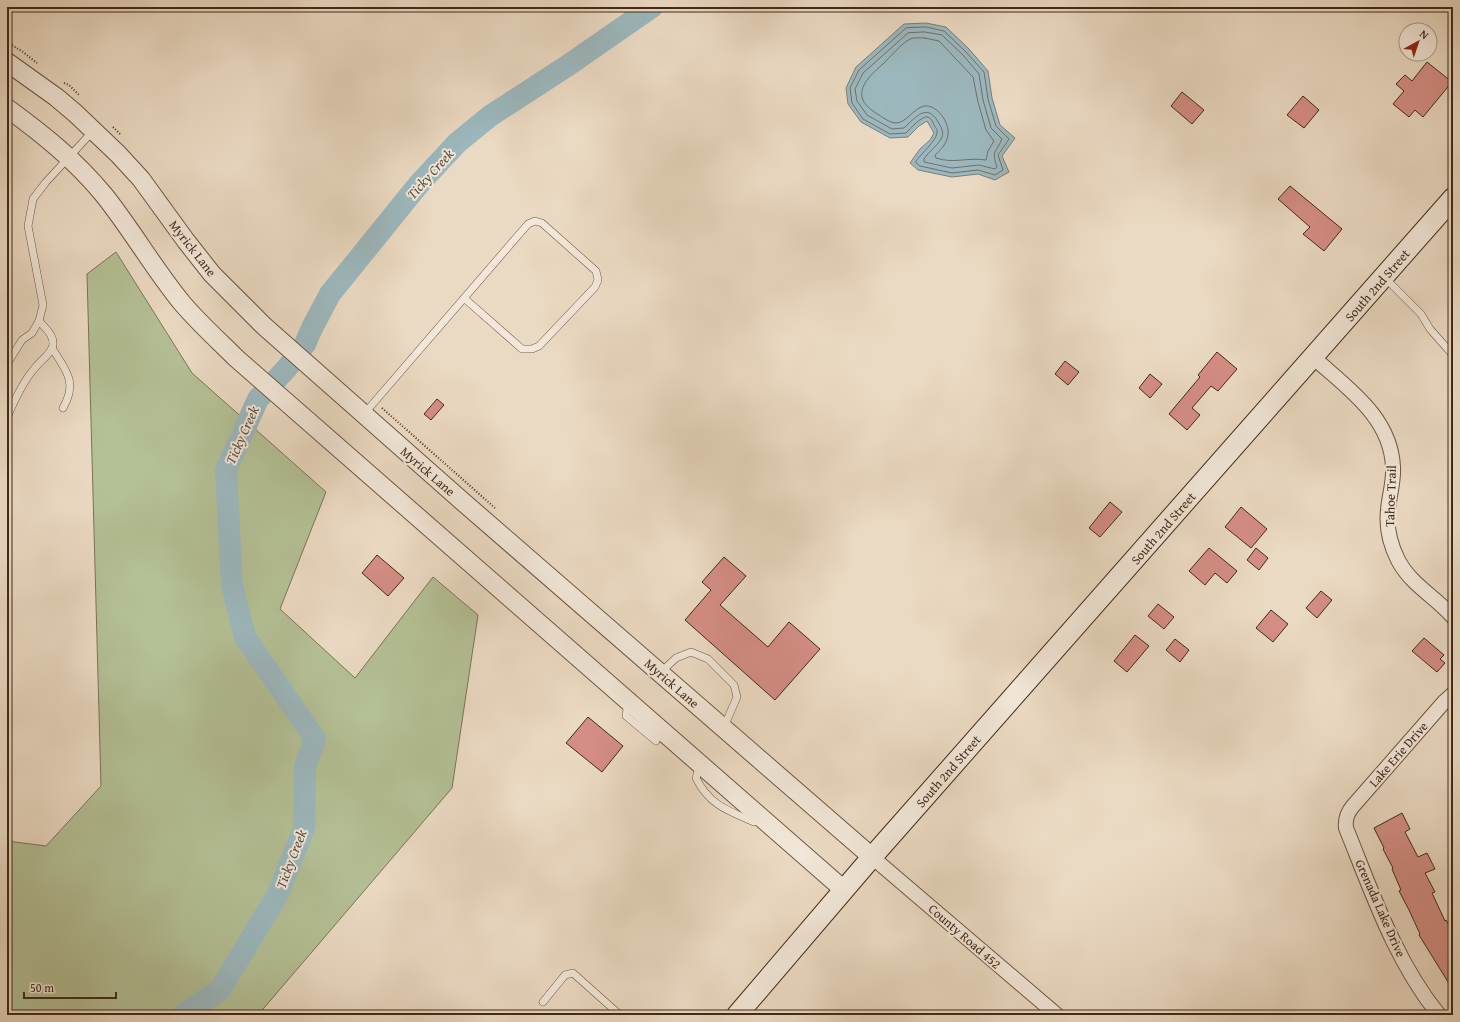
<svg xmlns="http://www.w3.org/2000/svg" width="1460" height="1022" font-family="'Gentium Book Plus',serif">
	<rect width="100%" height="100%" fill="#ebdac3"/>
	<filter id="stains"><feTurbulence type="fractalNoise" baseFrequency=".005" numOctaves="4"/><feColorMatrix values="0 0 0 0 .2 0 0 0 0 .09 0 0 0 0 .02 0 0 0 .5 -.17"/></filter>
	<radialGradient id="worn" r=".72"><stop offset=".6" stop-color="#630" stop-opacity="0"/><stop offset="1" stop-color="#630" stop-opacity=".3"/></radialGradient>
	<polygon fill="#b4c096" stroke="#7a7457" points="116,252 192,373 326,492 280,609 355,678 433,577 478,615 452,788 258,1015 7,1015 7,841 46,846 101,786 87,274"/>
	<polygon fill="#9cb8be" stroke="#787f7c" points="926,23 946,27 969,49 988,71 992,98 1000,125 1015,138 1002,156 1009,172 995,180 978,174 952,177 918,170 910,163 920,149 930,140 934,133 927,121 919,126 908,137 890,138 861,122 848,104 846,88 856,67 904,24"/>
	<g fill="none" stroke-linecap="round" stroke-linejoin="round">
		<g stroke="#6e706b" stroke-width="1">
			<path d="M926 27 944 31 966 52 984 72 988 99 996 126 1009 139 998 155 1003 170 995 175 978 170 952 173 920 166 916 163V161C921 154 936 141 937 133 938 130 935 127 934 125 933 122 931 118 928 117 922 115 910 129 906 133L890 134 863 119 852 103 850 88 859 70 906 28Z"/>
			<path d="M925 32 942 35 963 55 979 74 983 100 991 128 1002 139C996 153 991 150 997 167L995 169 979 165 952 168 924 162V159C929 151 938 146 942 137 944 131 941 127 938 122 927 102 915 118 904 128L892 129 867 115 857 101 855 89 863 73 908 33Z"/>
			<path d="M925 38 939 41 973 77 978 102 986 130 994 141 988 151 986 160C968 157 954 164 936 158L935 155C941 150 947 143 948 135 950 123 937 104 924 106 913 109 906 123 896 123 890 123 884 118 879 115 849 98 863 81 883 64 890 57 902 43 910 39 914 37 921 38 925 38Z"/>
		</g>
		<polyline stroke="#9cb8be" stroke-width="22" points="182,1015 220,990 278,894 304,828 305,767 315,739 245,637 232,585 226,470 258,399 287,368 305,344 312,328 330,294 419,184 457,143 490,116 570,64 652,7"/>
	</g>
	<g fill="#d58e85" stroke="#412918">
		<polygon points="1427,62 1452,82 1423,117 1415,110 1409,117 1393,104 1404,91 1396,84 1405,75 1412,81"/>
		<polygon points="1182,92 1204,110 1192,124 1171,106"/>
		<polygon points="1303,96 1319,110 1304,128 1287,115"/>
		<polygon points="1290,186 1342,229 1324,251 1303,234 1310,227 1278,199"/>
		<polygon points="1217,352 1237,369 1218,391 1211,386 1192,408 1200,415 1187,430 1169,414 1200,377 1198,375"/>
		<polygon points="1065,361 1079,372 1068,385 1055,374"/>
		<polygon points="1150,374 1162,384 1150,398 1139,388"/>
		<polygon points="437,399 444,405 431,420 424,414"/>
		<polygon points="1110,502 1122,512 1100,537 1089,528"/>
		<polygon points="1241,507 1267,529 1251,548 1225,527"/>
		<polygon points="1209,548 1237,571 1227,583 1215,573 1205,585 1189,571"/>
		<polygon points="1256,548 1268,558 1259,570 1247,560"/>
		<polygon points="377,555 404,578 388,596 362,573"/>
		<polygon points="724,557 746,576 720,605 768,647 789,622 820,649 775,700 685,620 711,590 702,582"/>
		<polygon points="1321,591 1332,600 1317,618 1306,608"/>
		<polygon points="1158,604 1174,617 1164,629 1148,616"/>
		<polygon points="1271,610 1288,624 1273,642 1256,628"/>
		<polygon points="1135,635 1149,646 1127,672 1114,661"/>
		<polygon points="1424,638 1444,655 1440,659 1445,663 1437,672 1412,651"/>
		<polygon points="1175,639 1189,650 1180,662 1166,650"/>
		<polygon points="588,717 623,746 602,772 566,743"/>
		<polygon points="1402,813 1410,829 1405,832 1418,857 1427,853 1435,869 1425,873 1435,892 1432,893 1445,921 1446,920 1453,933 1453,990 1419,935 1420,934 1409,910 1399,891 1401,890 1392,869 1393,868 1383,849 1384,848 1374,828"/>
	</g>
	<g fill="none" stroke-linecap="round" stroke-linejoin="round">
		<defs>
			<g id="service">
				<polyline points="1384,277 1421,314 1430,329 1453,355"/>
				<path d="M52 348C66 371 78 382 63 408"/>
				<polyline points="7,364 22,340 32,333 39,321 43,305 28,226 33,199 46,182 94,130"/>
				<polyline points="364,414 528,224 535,221 542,223 596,271 598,280 595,287 539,346 532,349 522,349 464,298"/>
				<path d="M7 418C14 401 22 383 34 369 39 362 52 353 53 345 54 335 45 328 39 321"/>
				<polyline points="660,673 676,658 691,652 708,659 734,685 737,697 724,727"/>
				<polyline points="631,704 627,709 626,716 656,741"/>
				<path d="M700 764 696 778C709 805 729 811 754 822L757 820"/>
				<polyline points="543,1002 565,975 573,973 620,1015"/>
			</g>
			<g id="minor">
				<path d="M1313 357C1347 388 1391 417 1393 467 1394 482 1389 496 1388 510 1386 527 1390 544 1398 560 1411 585 1436 597 1453 617"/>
				<polyline points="872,857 1057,1015"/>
				<path d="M1439 1015C1395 961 1372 892 1346 828 1345 819 1347 813 1353 806L1444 702 1453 694"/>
			</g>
			<g id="tertiary">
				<polyline points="7,62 56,97 75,113 118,154 141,179 186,241 212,274 264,326 462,501 872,857"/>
				<path d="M7 108C44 135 75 160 104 195 132 230 154 269 182 303 199 323 218 340 236 358L844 890"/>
			</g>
			<polyline id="secondary" points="737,1015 872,857 1453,198"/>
		</defs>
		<use href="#service" stroke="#6c5543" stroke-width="8"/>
		<use href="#minor" stroke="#6c5543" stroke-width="16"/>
		<use href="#tertiary" stroke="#6c5543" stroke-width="20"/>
		<use href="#secondary" stroke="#412918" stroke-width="22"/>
		<g stroke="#412918" stroke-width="2" stroke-dasharray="1 2" stroke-linecap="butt">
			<polyline points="7,42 23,52 37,63"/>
			<polyline points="64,83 69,85 79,95"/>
			<polyline points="113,127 120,134"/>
			<polyline points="382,408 495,508"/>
		</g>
		<use href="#service" stroke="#f2e7d8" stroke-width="7"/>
		<use href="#minor" stroke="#f2e7d8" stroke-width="14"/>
		<use href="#tertiary" stroke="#f2e7d8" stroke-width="18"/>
		<use href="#secondary" stroke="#f2e7d8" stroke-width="20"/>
	</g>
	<g text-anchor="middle" stroke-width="4" stroke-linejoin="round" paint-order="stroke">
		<g font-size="13" fill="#412918" stroke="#f2e7d8">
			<text transform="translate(193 248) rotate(52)" y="5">Myrick Lane</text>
			<text transform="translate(1377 285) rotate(-49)" y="5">South 2nd Street</text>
			<text transform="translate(428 471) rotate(41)" y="5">Myrick Lane</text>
			<text transform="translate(1390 496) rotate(-88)" y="5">Tahoe Trail</text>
			<text transform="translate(1163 528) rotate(-49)" y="5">South 2nd Street</text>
			<text transform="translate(672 683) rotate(41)" y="5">Myrick Lane</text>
			<text transform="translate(1398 754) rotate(-49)" y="5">Lake Erie Drive</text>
			<text transform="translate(948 771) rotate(-49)" y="5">South 2nd Street</text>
			<text transform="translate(1381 908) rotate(66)" y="5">Grenada Lake Drive</text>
			<text transform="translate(965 936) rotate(41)" y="5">County Road 452</text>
		</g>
		<g font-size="14" font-style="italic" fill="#584d42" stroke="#f2e7d8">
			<text transform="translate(430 174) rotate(-48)" y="5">Ticky Creek</text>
			<text transform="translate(242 435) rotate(-66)" y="5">Ticky Creek</text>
			<text transform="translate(291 859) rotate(-69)" y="5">Ticky Creek</text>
		</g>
	</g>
	<rect width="1460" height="1022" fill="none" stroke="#ebdac3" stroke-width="24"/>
	<rect x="8" y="8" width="1444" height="1006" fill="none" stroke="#412918" stroke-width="2"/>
	<rect x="12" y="12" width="1436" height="998" fill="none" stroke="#412918"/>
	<g transform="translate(1418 42) rotate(40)"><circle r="19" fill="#f2e7d8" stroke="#ab9b8b"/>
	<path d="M0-3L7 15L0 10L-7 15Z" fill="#8f2418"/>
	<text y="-6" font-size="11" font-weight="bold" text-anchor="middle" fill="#412918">N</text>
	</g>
	<path d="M24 992v6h92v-6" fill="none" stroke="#412918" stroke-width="2"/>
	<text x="30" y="992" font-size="12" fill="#412918" stroke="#f2e7d8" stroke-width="3" paint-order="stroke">50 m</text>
	<rect width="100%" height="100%" filter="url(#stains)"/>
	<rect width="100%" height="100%" fill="url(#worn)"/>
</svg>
